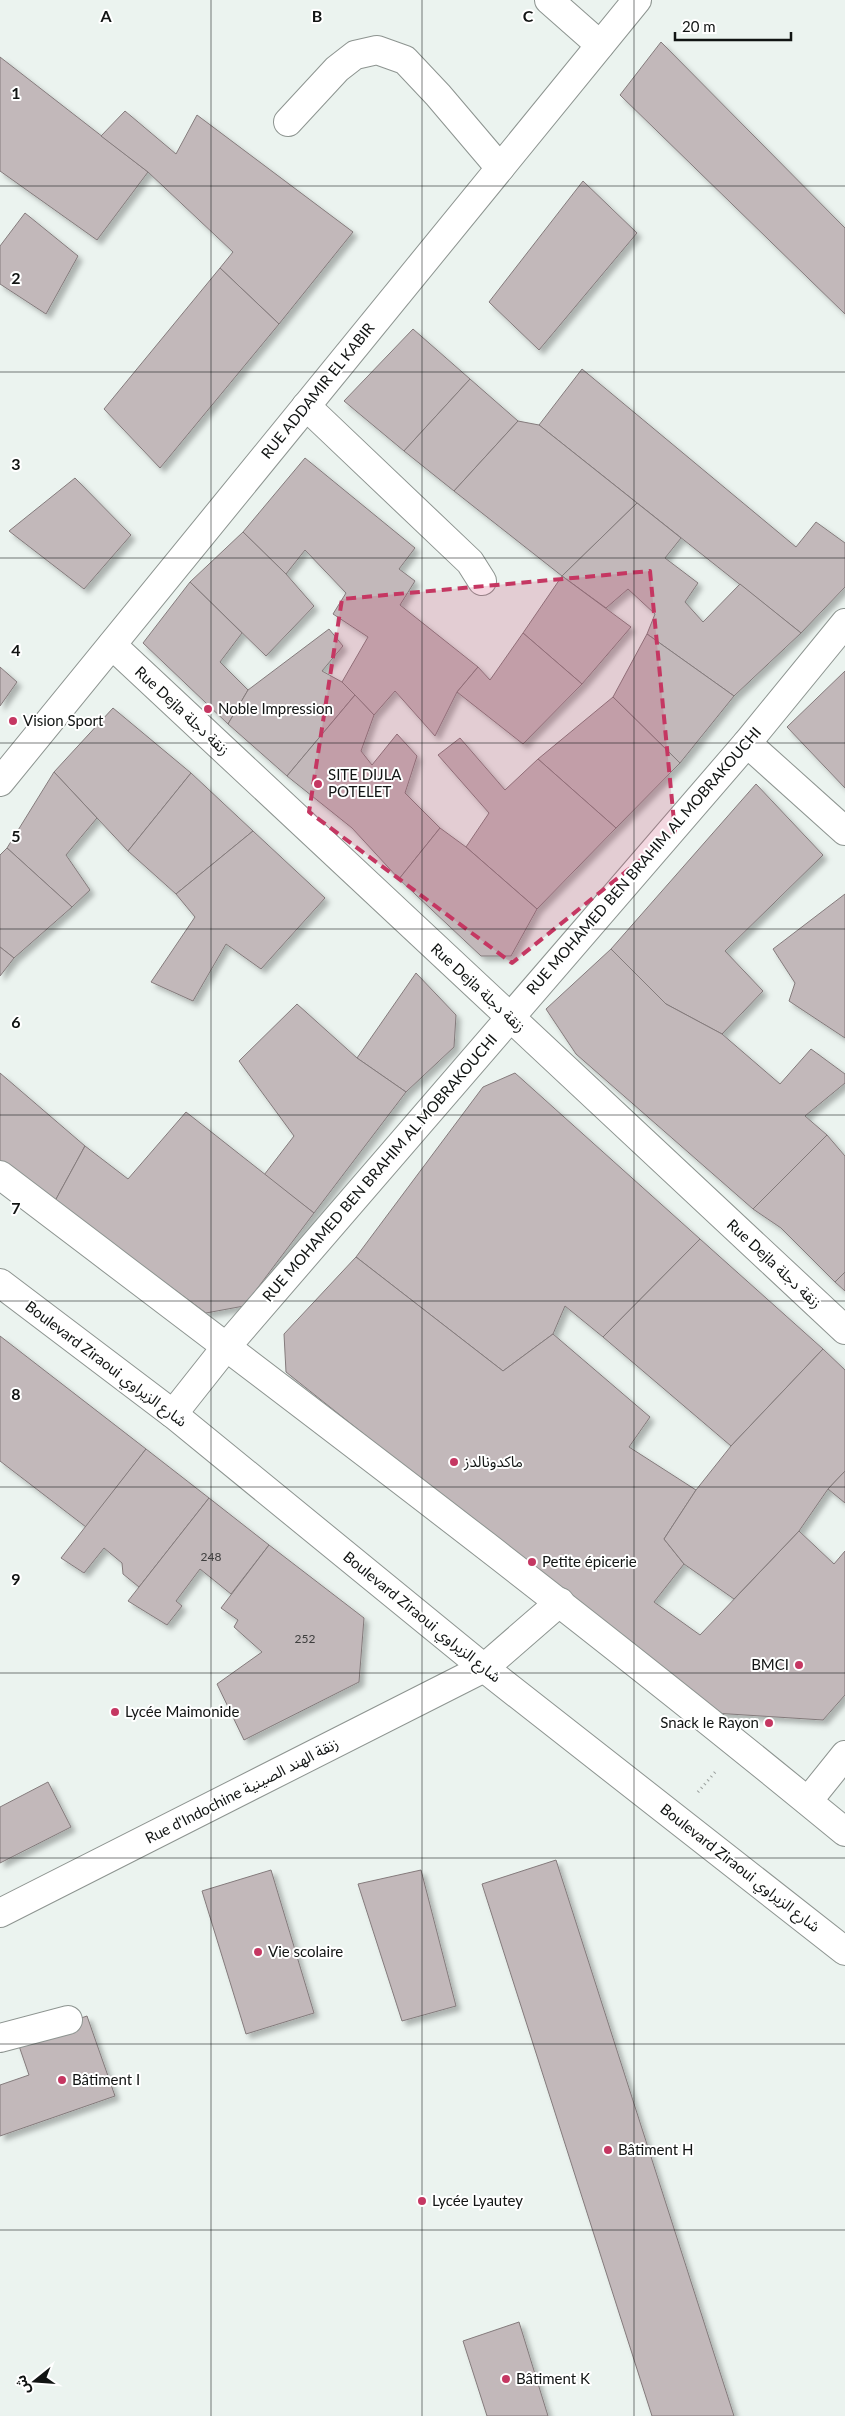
<svg xmlns="http://www.w3.org/2000/svg" width="845" height="2416" font-family="Lato,'Noto Sans Arabic',sans-serif">
	<defs>
		<filter id="shadow"><feDropShadow dx="4.5" dy="4.5" stdDeviation="2.5" flood-color="#0004"/></filter>
	</defs>
	<rect width="100%" height="100%" fill="#ebf3ef"/>
	<g fill="#c2b8ba" stroke="#847b7c" filter="url(#shadow)">
		<polygon points="661,42 845,228 845,314 620,95"/>
		<polygon points="0,57 148,172 97,240 0,171"/>
		<polygon points="125,111 176,154 197,115 353,232 279,324 220,268 233,252 148,172 101,136"/>
		<polygon points="583,181 637,233 539,350 489,302"/>
		<polygon points="25,213 78,256 46,314 0,284 0,246"/>
		<polygon points="220,268 279,324 160,468 104,409"/>
		<polygon points="413,329 470,379 404,451 344,401"/>
		<polygon points="582,369 796,547 816,522 845,543 845,587 801,633 539,425"/>
		<polygon points="470,379 518,421 454,491 404,451"/>
		<polygon points="518,421 539,425 637,503 562,576 454,491"/>
		<polygon points="305,458 415,548 399,569 415,581 400,605 478,667 457,692 435,736 395,691 374,715 342,682 368,637 333,614 346,593 305,550 286,574 243,532"/>
		<polygon points="75,478 131,535 84,589 9,531"/>
		<polygon points="637,503 681,538 665,558 698,583 685,602 703,622 740,584 801,633 734,696 647,634 655,614 628,589 606,608 562,576"/>
		<polygon points="243,532 286,574 314,606 266,656 190,582"/>
		<polygon points="562,576 631,627 582,684 523,633"/>
		<polygon points="190,582 242,633 220,662 248,690 228,724 143,643"/>
		<polygon points="329,629 343,646 322,671 342,682 355,695 287,776 228,724 248,690"/>
		<polygon points="523,633 582,684 523,744 457,692 478,667 490,680"/>
		<polygon points="647,634 734,696 680,763 613,697"/>
		<polygon points="0,667 17,682 0,706"/>
		<polygon points="845,671 845,788 787,727"/>
		<polygon points="355,695 374,715 361,751 372,765 397,734 417,756 405,793 440,828 399,879 352,828 287,776"/>
		<polygon points="613,697 680,763 616,828 538,759"/>
		<polygon points="113,708 191,773 128,851 54,772"/>
		<polygon points="460,738 505,790 538,759 616,828 537,909 466,847 489,813 438,755"/>
		<polygon points="54,772 97,818 66,855 90,890 72,907 7,848"/>
		<polygon points="191,773 253,831 176,894 128,851"/>
		<polygon points="756,784 823,855 725,951 763,991 722,1034 666,1004 611,949"/>
		<polygon points="440,828 466,847 537,909 511,956 481,956 399,879"/>
		<polygon points="253,831 325,898 261,969 226,944 193,1001 151,982 195,917 176,894"/>
		<polygon points="7,848 72,907 14,958 0,947 0,855"/>
		<polygon points="845,894 845,1038 789,1001 795,983 773,949"/>
		<polygon points="0,947 14,958 0,976"/>
		<polygon points="611,949 666,1004 722,1034 780,1084 811,1049 845,1074 845,1083 805,1116 827,1135 753,1209 576,1054 546,1009"/>
		<polygon points="416,973 456,1015 454,1047 406,1092 357,1058"/>
		<polygon points="297,1004 357,1058 406,1092 314,1213 264,1175 294,1136 239,1061"/>
		<polygon points="0,1073 85,1146 55,1201 0,1164"/>
		<polygon points="515,1073 700,1239 603,1337 565,1306 553,1334 503,1371 356,1257 483,1087"/>
		<polygon points="186,1112 314,1213 244,1306 206,1313 55,1201 85,1146 128,1179"/>
		<polygon points="827,1135 845,1156 845,1272 835,1282 781,1228 753,1209"/>
		<polygon points="700,1239 823,1349 731,1446 603,1337"/>
		<polygon points="356,1257 503,1371 553,1334 650,1417 629,1447 696,1490 664,1539 684,1564 654,1602 700,1635 799,1531 834,1564 845,1551 845,1695 823,1720 714,1713 286,1372 284,1334"/>
		<polygon points="845,1272 845,1291 835,1282"/>
		<polygon points="0,1336 146,1449 86,1527 0,1461"/>
		<polygon points="823,1349 845,1370 845,1471 828,1489 799,1531 734,1599 684,1564 664,1539 696,1490 731,1446"/>
		<polygon points="146,1449 209,1498 139,1587 123,1574 122,1563 104,1548 84,1573 61,1558"/>
		<polygon points="845,1471 845,1503 828,1489"/>
		<polygon points="209,1498 269,1545 231,1594 200,1569 176,1601 182,1606 167,1625 128,1601"/>
		<polygon points="269,1545 364,1618 359,1682 244,1740 217,1684 262,1652 234,1627 238,1620 221,1608"/>
		<polygon points="48,1782 71,1827 0,1863 0,1807"/>
		<polygon points="556,1860 734,2416 652,2416 482,1884"/>
		<polygon points="271,1870 314,2013 246,2034 202,1891"/>
		<polygon points="421,1870 456,2006 402,2021 358,1884"/>
		<polygon points="87,2016 115,2096 0,2136 0,2085 29,2075 17,2040"/>
		<polygon points="519,2322 548,2416 487,2416 463,2341"/>
	</g>
	<g fill="none" stroke-linecap="round" stroke-linejoin="round">
		<defs>
			<g id="minor">
				<polyline points="549,0 600,45"/>
				<polyline points="288,122 337,69 355,55 377,50 405,60 438,95 500,168"/>
				<polyline points="306,406 470,562 482,581"/>
				<polyline points="112,645 845,1330"/>
				<polyline points="747,743 845,831"/>
				<polyline points="0,782 637,0"/>
				<polyline points="173,1414 226,1347 747,743 845,623"/>
				<polyline points="808,1801 845,1755"/>
				<polyline points="0,1913 484,1668 560,1602"/>
				<polyline points="0,2038 68,2020"/>
			</g>
			<g id="major">
				<path d="M0 1175C284 1391 570 1605 845 1832"/>
				<polyline points="0,1283 173,1414 484,1668 845,1951"/>
			</g>
		</defs>
		<use href="#minor" stroke="#8d9490" stroke-width="30"/>
		<use href="#major" stroke="#8d9490" stroke-width="30"/>
		<polyline stroke="#999f9c" stroke-width="3" stroke-dasharray="1 4" stroke-linecap="butt" points="698,1792 717,1770"/>
		<use href="#minor" stroke="#fff" stroke-width="28"/>
		<use href="#major" stroke="#fff" stroke-width="28"/>
	</g>
	<path fill="#c53762" fill-opacity="0.2" stroke="#c53762" stroke-width="4" stroke-dasharray="10 6" stroke-linejoin="round" d="M650 571 675 832 512 963 309 812 342 599Z"/>
	<path fill="none" stroke="#111413" stroke-width="1" stroke-opacity="0.55" d="M211 0V2416M422 0V2416M634 0V2416M0 186H845M0 372H845M0 558H845M0 743H845M0 929H845M0 1115H845M0 1301H845M0 1487H845M0 1673H845M0 1858H845M0 2044H845M0 2230H845"/>
	<g fill="#c53762" stroke="#fff" stroke-width="2">
		<circle cx="208" cy="709" r="5"/>
		<circle cx="13" cy="721" r="5"/>
		<circle cx="318" cy="784" r="5"/>
		<circle cx="454" cy="1462" r="5"/>
		<circle cx="532" cy="1562" r="5"/>
		<circle cx="799" cy="1665" r="5"/>
		<circle cx="115" cy="1712" r="5"/>
		<circle cx="769" cy="1723" r="5"/>
		<circle cx="258" cy="1952" r="5"/>
		<circle cx="62" cy="2080" r="5"/>
		<circle cx="608" cy="2150" r="5"/>
		<circle cx="422" cy="2201" r="5"/>
		<circle cx="506" cy="2379" r="5"/>
	</g>
	<g text-anchor="middle" stroke-width="4" stroke-linejoin="round" paint-order="stroke">
		<g font-size="12" fill="#3d3d3d">
			<text x="211" y="1561">248</text>
			<text x="305" y="1643">252</text>
		</g>
		<g font-size="15" fill="#111413" stroke="#fff">
			<text transform="translate(318 391) rotate(-51)" y="5">RUE ADDAMIR EL KABIR</text>
			<text transform="translate(182 711) rotate(43)" y="5">Rue Dejla زنقة دجلة</text>
			<text transform="translate(644 861) rotate(-49)" y="5">RUE MOHAMED BEN BRAHIM AL MOBRAKOUCHI</text>
			<text transform="translate(478 988) rotate(43)" y="5">Rue Dejla زنقة دجلة</text>
			<text transform="translate(380 1168) rotate(-49)" y="5">RUE MOHAMED BEN BRAHIM AL MOBRAKOUCHI</text>
			<text transform="translate(774 1264) rotate(43)" y="5">Rue Dejla زنقة دجلة</text>
			<text transform="translate(106 1364) rotate(37)" y="5">Boulevard Ziraoui شارع الزيراوي</text>
			<text transform="translate(422 1617) rotate(39)" y="5">Boulevard Ziraoui شارع الزيراوي</text>
			<text transform="translate(242 1791) rotate(-27)" y="5">Rue d'Indochine زنقة الهند الصينية</text>
			<text transform="translate(740 1868) rotate(38)" y="5">Boulevard Ziraoui شارع الزيراوي</text>
		</g>
		<g font-size="15" fill="#111413" stroke="#fff" text-anchor="start">
			<text x="218" y="714">Noble Impression</text>
			<text x="23" y="726">Vision Sport</text>
			<text x="328" y="780">SITE DIJLA<tspan x="328" dy="17">POTELET</tspan></text>
			<text x="464" y="1467">ماكدونالدز</text>
			<text x="542" y="1567">Petite épicerie</text>
			<text x="789" y="1670" text-anchor="end">BMCI</text>
			<text x="125" y="1717">Lycée Maimonide</text>
			<text x="759" y="1728" text-anchor="end">Snack le Rayon</text>
			<text x="268" y="1957">Vie scolaire</text>
			<text x="72" y="2085">Bâtiment I</text>
			<text x="618" y="2155">Bâtiment H</text>
			<text x="432" y="2206">Lycée Lyautey</text>
			<text x="516" y="2384">Bâtiment K</text>
		</g>
	</g>
	<g font-size="16" text-anchor="middle" font-weight="bold" fill="#111413" stroke="#fff" stroke-width="4" stroke-linejoin="round" paint-order="stroke">
		<text x="106" y="22">A</text>
		<text x="317" y="22">B</text>
		<text x="528" y="22">C</text>
		<text x="16" y="99">1</text>
		<text x="16" y="284">2</text>
		<text x="16" y="470">3</text>
		<text x="16" y="656">4</text>
		<text x="16" y="842">5</text>
		<text x="16" y="1028">6</text>
		<text x="16" y="1214">7</text>
		<text x="16" y="1400">8</text>
		<text x="16" y="1585">9</text>
	</g>
	<g transform="translate(35 2381) rotate(253)" stroke="#ffffff" stroke-width="4" paint-order="stroke">
	<path d="M0-4L9 19L0 12L-9 19Z" fill="#111413"/>
	<text y="-8" font-size="14" font-weight="bold" text-anchor="middle" fill="#111413">ش</text>
	</g>
	<path d="M675 32v8h116v-8" fill="none" stroke="#111413" stroke-width="2.5"/>
	<text x="682" y="32" font-size="15" fill="#111413" stroke="#ffffff" stroke-width="4" paint-order="stroke">20 m</text>
</svg>
